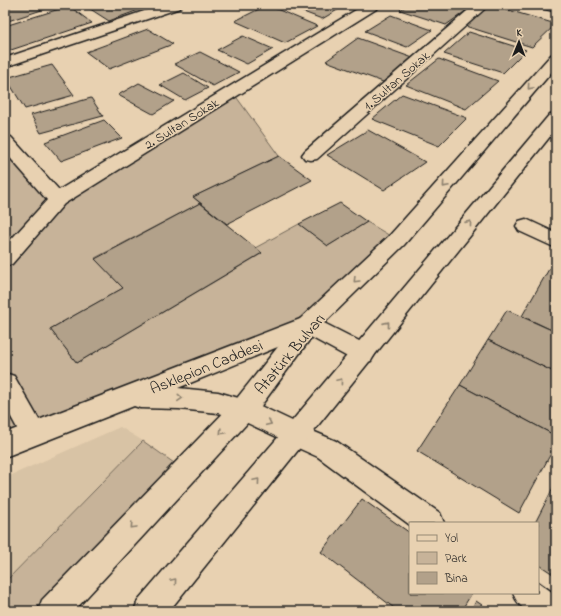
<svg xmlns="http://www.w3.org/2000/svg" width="561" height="616" font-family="'Indie Flower',sans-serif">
	<rect width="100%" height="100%" fill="#e8d1b1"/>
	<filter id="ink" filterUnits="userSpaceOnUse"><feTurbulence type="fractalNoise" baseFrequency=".025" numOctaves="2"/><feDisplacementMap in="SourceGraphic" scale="8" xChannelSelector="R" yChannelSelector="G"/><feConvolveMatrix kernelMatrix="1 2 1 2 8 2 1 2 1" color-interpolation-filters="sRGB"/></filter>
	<g filter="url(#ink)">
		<polygon fill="#d8c3a5" points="120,427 143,441 5,582 5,478"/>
		<g fill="#c7b399" stroke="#72685a">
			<polygon points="232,91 279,156 193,197 200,203 95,258 123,288 50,329 77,363 261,254 255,248 299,224 328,246 367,222 397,240 308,325 5,445 5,141 58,200"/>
			<polygon points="143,441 184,470 53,611 5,611 5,582"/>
		</g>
		<g fill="#b2a18a" stroke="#1c1c1c">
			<polygon points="5,5 57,5 5,22"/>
			<polygon points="84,5 134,5 141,9 109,21"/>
			<polygon points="267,5 317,26 285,43 235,21"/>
			<polygon points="285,5 346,5 322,19"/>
			<polygon points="408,5 459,5 470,8 446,25 400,10"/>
			<polygon points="487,5 491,5 556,24 532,47 462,25"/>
			<polygon points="528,5 556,5 556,13"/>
			<polygon points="69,6 92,23 5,52 5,26"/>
			<polygon points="391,15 432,30 407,47 365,31"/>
			<polygon points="148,29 173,44 109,69 86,52"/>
			<polygon points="469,32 526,50 503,73 444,54"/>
			<polygon points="243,36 273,49 247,64 217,50"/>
			<polygon points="358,38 413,58 383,82 326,61"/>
			<polygon points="200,52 239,72 213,86 174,64"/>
			<polygon points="439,59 498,81 466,109 406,85"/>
			<polygon points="52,65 74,95 25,109 6,78"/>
			<polygon points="184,73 208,88 185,100 160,85"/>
			<polygon points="139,83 174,101 153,114 118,95"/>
			<polygon points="402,94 467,118 439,146 372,119"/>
			<polygon points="91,98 103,116 41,133 31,115"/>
			<polygon points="104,120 122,138 61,161 45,142"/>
			<polygon points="368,130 425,162 384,190 327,155"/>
			<polygon points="279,156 312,180 227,224 193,197"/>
			<polygon points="200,203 262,253 77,363 50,329 123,288 95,259"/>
			<polygon points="340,203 367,222 328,246 299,224"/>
			<polygon points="556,268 556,332 522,316 549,269"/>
			<polygon points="507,310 556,332 556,373 488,340"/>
			<polygon points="488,340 556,373 556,436 460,385"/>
			<polygon points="460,385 556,436 556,444 519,513 417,451"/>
			<polygon points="556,482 556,576 538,564 538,523 535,523"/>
			<polygon points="362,499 410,533 410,593 472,593 461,611 398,611 321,552"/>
			<polygon points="476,601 491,611 471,611"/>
		</g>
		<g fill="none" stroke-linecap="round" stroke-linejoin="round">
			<defs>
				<g id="street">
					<polygon points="162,5 182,5 180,8 5,67 5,58"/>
					<polygon points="364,5 380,5 378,8 64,204 12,264 5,266 5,246 47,200 5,152 5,136 11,137 59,190"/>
					<polygon points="474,5 489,5 317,159 311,160 305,159 302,155 305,151"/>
					<polygon points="526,219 556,233 556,248 519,231 516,226 519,221"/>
					<polygon points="5,373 14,376 42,425 46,433 42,441 33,444 24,441 5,406"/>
					<polygon points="296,424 336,441 440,513 444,523 410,523 410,525 318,457 287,443 283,435 287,427"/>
					<path d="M538 582 556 595V611C535 611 522 616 513 593H538Z"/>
				</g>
				<polygon id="secondary" points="308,316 316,319 371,347 375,354 371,361 363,363 355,361 307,335 178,388 218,392 252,402 305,427 309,435 305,443 296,446 241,420 218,413 179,409 140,408 134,406 5,457 5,433"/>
				<g id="primary">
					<polygon points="556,54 556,67 404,245 316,331 252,418 74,611 38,611 42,600 234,402 300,319 390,235 551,55"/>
					<polygon points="556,113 556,129 169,611 134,611 138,600 287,427 550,114"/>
				</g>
			</defs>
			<use href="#street" stroke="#1c1c1c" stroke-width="3"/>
			<use href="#secondary" stroke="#1c1c1c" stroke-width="3"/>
			<use href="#primary" stroke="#1c1c1c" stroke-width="3"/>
			<use href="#street" fill="#e8d1b1" fill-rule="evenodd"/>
			<use href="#secondary" fill="#e8d1b1" fill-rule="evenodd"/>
			<use href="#primary" fill="#e8d1b1" fill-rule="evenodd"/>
		</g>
		<defs><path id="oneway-chevron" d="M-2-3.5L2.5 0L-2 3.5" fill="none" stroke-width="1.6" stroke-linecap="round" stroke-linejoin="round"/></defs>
		<g stroke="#8c806e">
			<use href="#oneway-chevron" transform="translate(530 87) rotate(131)"/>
			<use href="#oneway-chevron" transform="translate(445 185) rotate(131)"/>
			<use href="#oneway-chevron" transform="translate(469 223) rotate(-51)"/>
			<use href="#oneway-chevron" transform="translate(356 280) rotate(135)"/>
			<use href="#oneway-chevron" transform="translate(387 324) rotate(-51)"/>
			<use href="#oneway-chevron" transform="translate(340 381) rotate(-50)"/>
			<use href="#oneway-chevron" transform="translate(180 398) rotate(4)"/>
			<use href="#oneway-chevron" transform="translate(269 423) rotate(25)"/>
			<use href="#oneway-chevron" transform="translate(222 432) rotate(134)"/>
			<use href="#oneway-chevron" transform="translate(257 481) rotate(-50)"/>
			<use href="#oneway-chevron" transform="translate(133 526) rotate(133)"/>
			<use href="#oneway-chevron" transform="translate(174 581) rotate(-50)"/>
		</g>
	</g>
	<g text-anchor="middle" stroke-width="3" stroke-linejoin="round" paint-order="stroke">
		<g font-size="13" fill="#1c1c1c" stroke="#e8d1b1">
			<text transform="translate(396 80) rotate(-41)" y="5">1. Sultan Sokak</text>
			<text transform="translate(181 123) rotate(-32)" y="5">2. Sultan Sokak</text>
		</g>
		<g font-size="16" fill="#1c1c1c" stroke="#e8d1b1">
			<text transform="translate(289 353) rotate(-50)" y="6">Atatürk Bulvarı</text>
			<text transform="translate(206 366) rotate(-22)" y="6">Asklepion Caddesi</text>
		</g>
	</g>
	<rect width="561" height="616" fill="none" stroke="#e8d1b1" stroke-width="20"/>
	<rect x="10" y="10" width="541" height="596" fill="none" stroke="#1c1c1c" stroke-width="1.5" filter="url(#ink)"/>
	<rect x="409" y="522" width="130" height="72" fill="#e8d1b1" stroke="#968975"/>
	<rect x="417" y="535" width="20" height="6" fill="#e8d1b1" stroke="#968975"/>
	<text x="445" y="542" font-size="12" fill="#1c1c1c">Yol</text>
	<rect x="417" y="552" width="20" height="12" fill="#c7b399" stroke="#968975"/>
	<text x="445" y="562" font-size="12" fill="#1c1c1c">Park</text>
	<rect x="417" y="572" width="20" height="12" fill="#b2a18a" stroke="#968975"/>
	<text x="445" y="582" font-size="12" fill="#1c1c1c">Bina</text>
	<g transform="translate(519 42) rotate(1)" stroke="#e8d1b1" stroke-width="3" paint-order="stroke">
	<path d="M0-3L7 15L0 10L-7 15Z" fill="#1c1c1c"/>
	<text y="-6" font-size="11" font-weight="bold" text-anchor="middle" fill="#1c1c1c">K</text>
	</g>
</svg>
